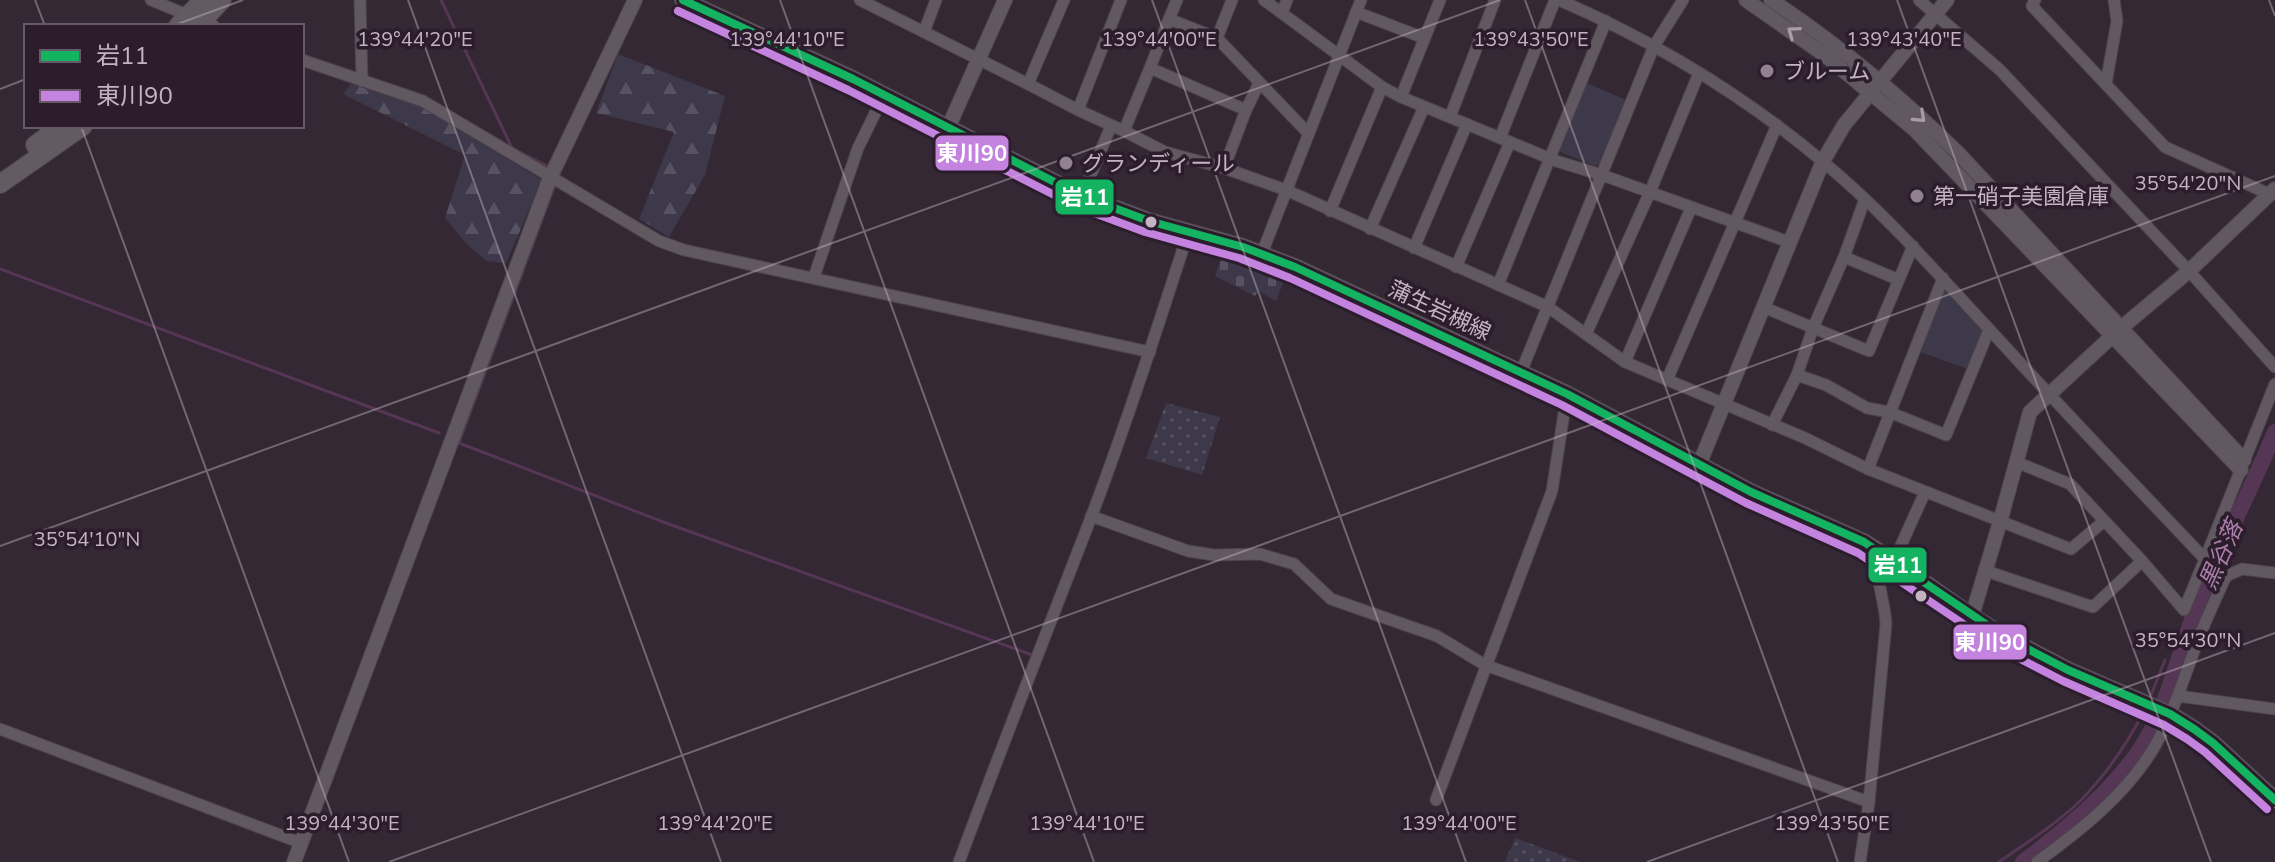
<svg xmlns="http://www.w3.org/2000/svg" width="2275" height="862" font-family="'Nunito Sans','Noto Sans JP',sans-serif">
	<defs>
		<pattern id="grass-dots" width="8" height="8" patternUnits="userSpaceOnUse" patternTransform="scale(2)"><rect width="8" height="8" fill="#3d384a"/><path d="M2 2h.1M6 6h.1" fill="none" stroke="#575262" stroke-width="1.8" stroke-linecap="round"/></pattern>
		<pattern id="forest-firs" width="22" height="20" patternUnits="userSpaceOnUse" patternTransform="scale(2)"><rect width="22" height="20" fill="#3d384a"/><path d="M5 1l3.5 6h-7zM16 11l3.5 6h-7z" fill="#575262"/></pattern>
		<pattern id="cemetery-stones" width="16" height="16" patternUnits="userSpaceOnUse" patternTransform="scale(2)"><rect width="16" height="16" fill="#3d384a"/><path d="M2 7V4a2 2 0 0 1 4 0v3zM10 15v-3a2 2 0 0 1 4 0v3z" fill="#575262"/></pattern>
	</defs>
	<rect width="100%" height="100%" fill="#332833"/>
	<g fill="url(#grass-dots)">
		<polygon points="1166,403 1220,417 1202,475 1146,458"/>
		<polygon points="1515,838 1580,862 1505,862"/>
	</g>
	<g fill="url(#forest-firs)">
		<polygon points="618,54 725,96 705,175 669,237 639,219 674,132 596,113"/>
		<polygon points="351,84 422,107 542,180 506,263 486,261 466,243 445,218 465,155 343,94"/>
	</g>
	<polygon fill="url(#cemetery-stones)" points="1224,250 1258,260 1287,273 1276,301 1258,291 1255,296 1215,276"/>
	<g fill="#3d384a">
		<polygon points="1585,82 1626,100 1600,164 1595,166 1560,152 1558,148"/>
		<polygon points="1946,289 1983,329 1968,369 1920,352 1942,290"/>
	</g>
	<g fill="none" stroke-linecap="round" stroke-linejoin="round">
		<g stroke="#553654" stroke-width="3">
			<polyline points="441,0 512,148 551,168"/>
			<polyline points="556,182 459,443 666,523 1035,656"/>
			<polyline points="0,269 439,433"/>
			<polyline points="2149,700 2165,660"/>
			<path d="M1999 862C2026 843 2055 825 2079 802 2105 776 2127 744 2144 711"/>
		</g>
		<path stroke="#553654" stroke-width="16" d="M2023 862C2064 831 2103 799 2134 758 2165 717 2175 664 2193 617 2217 555 2249 494 2275 432"/>
		<defs>
			<g id="minor">
				<polyline points="151,0 214,26"/>
				<polyline points="360,0 362,81"/>
				<polyline points="860,0 1028,84"/>
				<polyline points="1064,0 1028,84 1078,110 1124,131 1150,68"/>
				<polyline points="1232,0 1217,38 1169,19 1150,68 1246,110 1259,83"/>
				<polyline points="1264,0 1382,87 1401,97 1556,161 1602,175 1789,242"/>
				<path d="M1559 0C1654 41 1743 95 1822 161 1883 211 1935 271 1989 329 2060 407 2133 483 2205 559L2184 610 2142 561 2070 484 2016 462"/>
				<polyline points="1919,0 2000,70 2189,271 2275,367"/>
				<polyline points="2035,0 2032,6 2165,147 2269,194"/>
				<polyline points="1356,12 1424,38"/>
				<polyline points="1282,13 1287,0"/>
				<polyline points="1169,19 1177,0"/>
				<polyline points="924,32 936,0"/>
				<polyline points="1217,38 1308,133"/>
				<polyline points="302,60 423,101 659,241 684,250 1150,352"/>
				<polyline points="2106,84 2117,21 2114,0"/>
				<polyline points="1401,97 1440,0"/>
				<polyline points="1078,110 1121,0"/>
				<polyline points="1450,117 1495,0"/>
				<polyline points="1124,131 1165,152 1224,168 1286,190 1548,307 1625,362 1805,438 1868,469 2071,549 2104,521"/>
				<polyline points="1500,138 1555,0"/>
				<polyline points="1224,168 1246,110"/>
				<polyline points="1082,196 1111,126"/>
				<polyline points="1330,211 1382,87"/>
				<polyline points="1370,229 1424,107"/>
				<polyline points="1414,248 1467,124"/>
				<polyline points="1262,253 1361,0"/>
				<polyline points="1844,257 1897,279"/>
				<polyline points="1456,267 1510,142"/>
				<polyline points="814,277 858,148 884,95"/>
				<polyline points="1498,285 1606,21"/>
				<polyline points="1763,307 1869,351 1913,246"/>
				<polyline points="1586,334 1650,192 1699,73"/>
				<polyline points="1625,362 1691,208"/>
				<polyline points="1521,372 1654,46 1683,0"/>
				<polyline points="1797,375 1826,385 1867,408 1889,412 1946,435 1989,330"/>
				<polyline points="1667,380 1777,125"/>
				<polyline points="1772,425 1797,375 1813,328 1844,257 1865,199"/>
				<polyline points="1868,469 1943,278"/>
				<polyline points="1091,516 1188,551 1214,555 1260,554 1294,564 1331,599 1437,636 1485,665 1869,802"/>
				<polyline points="2205,559 2275,384"/>
				<polyline points="1894,561 1925,492"/>
				<polyline points="1986,571 2093,607 2142,561"/>
				<polyline points="2178,696 2275,709"/>
				<polyline points="0,729 301,843"/>
				<polyline points="1436,800 1552,491 1567,394"/>
				<path d="M959 862C1002 746 1047 631 1092 515 1127 422 1158 327 1188 233"/>
				<path d="M1860 862 1869 802 1886 624C1885 599 1873 577 1880 551"/>
				<path d="M2037 862C2081 830 2127 794 2155 746 2174 712 2185 674 2199 638 2207 617 2217 596 2226 576L2242 569 2275 573"/>
			</g>
			<g id="tertiary">
				<polyline points="1746,0 1826,56 1914,129 2241,470"/>
				<path d="M1771 0C1839 45 1901 97 1959 154L2244 460"/>
				<polyline points="948,128 1005,0"/>
				<polyline points="1699,465 1823,161 1844,125 1947,0"/>
				<polyline points="1972,616 2000,522 2030,412 2121,328 2189,271 2275,189"/>
				<polyline points="294,862 550,178 635,0"/>
			</g>
			<polyline id="secondary" points="683,0 853,79 1082,196 1149,221 1243,247 1295,267 1567,394 1751,492 1864,542 1894,561 1972,616 2005,637 2068,670 2170,714 2194,729 2213,743 2275,800"/>
			<g id="trunk">
				<polyline points="178,26 203,0"/>
				<polyline points="198,26 222,0"/>
				<polyline points="35,145 61,126"/>
				<polyline points="0,184 83,126"/>
			</g>
		</defs>
		<use href="#minor" stroke="#4c444c" stroke-width="13"/>
		<use href="#tertiary" stroke="#4c444c" stroke-width="16"/>
		<use href="#secondary" stroke="#4c444c" stroke-width="18"/>
		<use href="#trunk" stroke="#4f454f" stroke-width="20"/>
		<use href="#minor" stroke="#615861" stroke-width="11"/>
		<use href="#tertiary" stroke="#615861" stroke-width="14"/>
		<use href="#secondary" stroke="#665c65" stroke-width="16"/>
		<use href="#trunk" stroke="#625c62" stroke-width="18"/>
		<defs>
			<polyline id="bus-1" points="683,0 853,79 1082,196 1149,221 1243,247 1295,267 1567,394 1751,492 1864,542 2005,637 2068,670 2170,714 2194,729 2213,743 2275,800"/>
			<polyline id="bus-2" points="678,11 848,90 1078,207 1145,232 1239,258 1290,278 1562,405 1746,503 1858,553 1999,648 2063,681 2164,725 2187,739 2205,752 2267,809"/>
		</defs>
		<use href="#bus-1" stroke="#2c1d2c" stroke-width="14"/>
		<use href="#bus-2" stroke="#2c1d2c" stroke-width="14"/>
		<use href="#bus-1" stroke="#13b361" stroke-width="8"/>
		<use href="#bus-2" stroke="#c483df" stroke-width="8"/>
	</g>
	<defs><path id="oneway-chevron" d="M-2-3.5L2.5 0L-2 3.5" fill="none" stroke-width="1.6" stroke-linecap="round" stroke-linejoin="round" transform="scale(2)"/></defs>
	<g stroke="#ab9caa">
		<use href="#oneway-chevron" transform="translate(1793 32) rotate(-144)"/>
		<use href="#oneway-chevron" transform="translate(1920 117) rotate(43)"/>
	</g>
	<path fill="none" stroke="#c4b3c3" stroke-width="2" stroke-opacity="0.45" d="M35 0 45 26M408 0 721 862M780 0 1094 862M1152 0 1466 862M1525 0 1838 862M1897 0 2211 862M2269 0 2275 16M172 26 243 0M0 89 26 79M81 126 349 862M0 546 1500 0M389 862 2275 176M1647 862 2275 633"/>
	<g fill="#918291" stroke="#2c1d2c" stroke-width="3">
		<circle cx="1767" cy="71" r="8"/>
		<circle cx="1066" cy="163" r="8"/>
		<circle cx="1917" cy="196" r="8"/>
	</g>
	<g fill="#c4b3c3" stroke="#2c1d2c" stroke-width="3">
		<circle cx="1151" cy="222" r="7"/>
		<circle cx="1921" cy="596" r="7"/>
	</g>
	<g text-anchor="middle" stroke-width="7" stroke-linejoin="round" paint-order="stroke">
		<g font-size="22" fill="#c4b3c3" stroke="#2c1d2c" text-anchor="start">
			<text x="1783" y="79">ブルーム</text>
			<text x="1082" y="171">グランディール</text>
			<text x="1933" y="204">第一硝子美園倉庫</text>
		</g>
		<g font-size="22" fill="#c4b3c3" stroke="#2c1d2c">
			<text transform="translate(1440 310) rotate(25)" y="8">蒲生岩槻線</text>
		</g>
		<g font-size="24" font-style="italic" fill="#a97ea8" stroke="#2c1d2c">
			<text transform="translate(2221 555) rotate(-66)" y="8">黒谷落</text>
		</g>
	</g>
	<g font-size="20" text-anchor="middle" fill="#c4b3c3" stroke="#2c1d2c" stroke-width="7" stroke-linejoin="round" paint-order="stroke">
		<text x="415" y="46">139°44'20"E</text>
		<text x="787" y="46">139°44'10"E</text>
		<text x="1159" y="46">139°44'00"E</text>
		<text x="1531" y="46">139°43'50"E</text>
		<text x="1904" y="46">139°43'40"E</text>
		<text x="2188" y="190">35°54'20"N</text>
		<text x="87" y="546">35°54'10"N</text>
		<text x="2188" y="647">35°54'30"N</text>
		<text x="342" y="830">139°44'30"E</text>
		<text x="715" y="830">139°44'20"E</text>
		<text x="1087" y="830">139°44'10"E</text>
		<text x="1459" y="830">139°44'00"E</text>
		<text x="1832" y="830">139°43'50"E</text>
	</g>
	<g stroke="#2c1d2c" stroke-width="3">
		<rect x="934" y="134" width="76" height="38" rx="8" fill="#c483df"/>
		<rect x="1054" y="178" width="61" height="38" rx="8" fill="#13b361"/>
		<rect x="1867" y="546" width="61" height="38" rx="8" fill="#13b361"/>
		<rect x="1952" y="623" width="76" height="38" rx="8" fill="#c483df"/>
	</g>
	<g font-size="22" text-anchor="middle" font-weight="bold" fill="#fff">
		<text x="972" y="161">東川90</text>
		<text x="1085" y="205">岩11</text>
		<text x="1898" y="573">岩11</text>
		<text x="1990" y="650">東川90</text>
	</g>
	<rect x="24" y="24" width="280" height="104" fill="#2c1d2c" stroke="#695968" stroke-width="2"/>
	<rect x="40" y="50" width="40" height="12" fill="#13b361" stroke="#695968" stroke-width="2"/>
	<text x="96" y="64" font-size="24" fill="#c4b3c3">岩11</text>
	<rect x="40" y="90" width="40" height="12" fill="#c483df" stroke="#695968" stroke-width="2"/>
	<text x="96" y="104" font-size="24" fill="#c4b3c3">東川90</text>
</svg>
